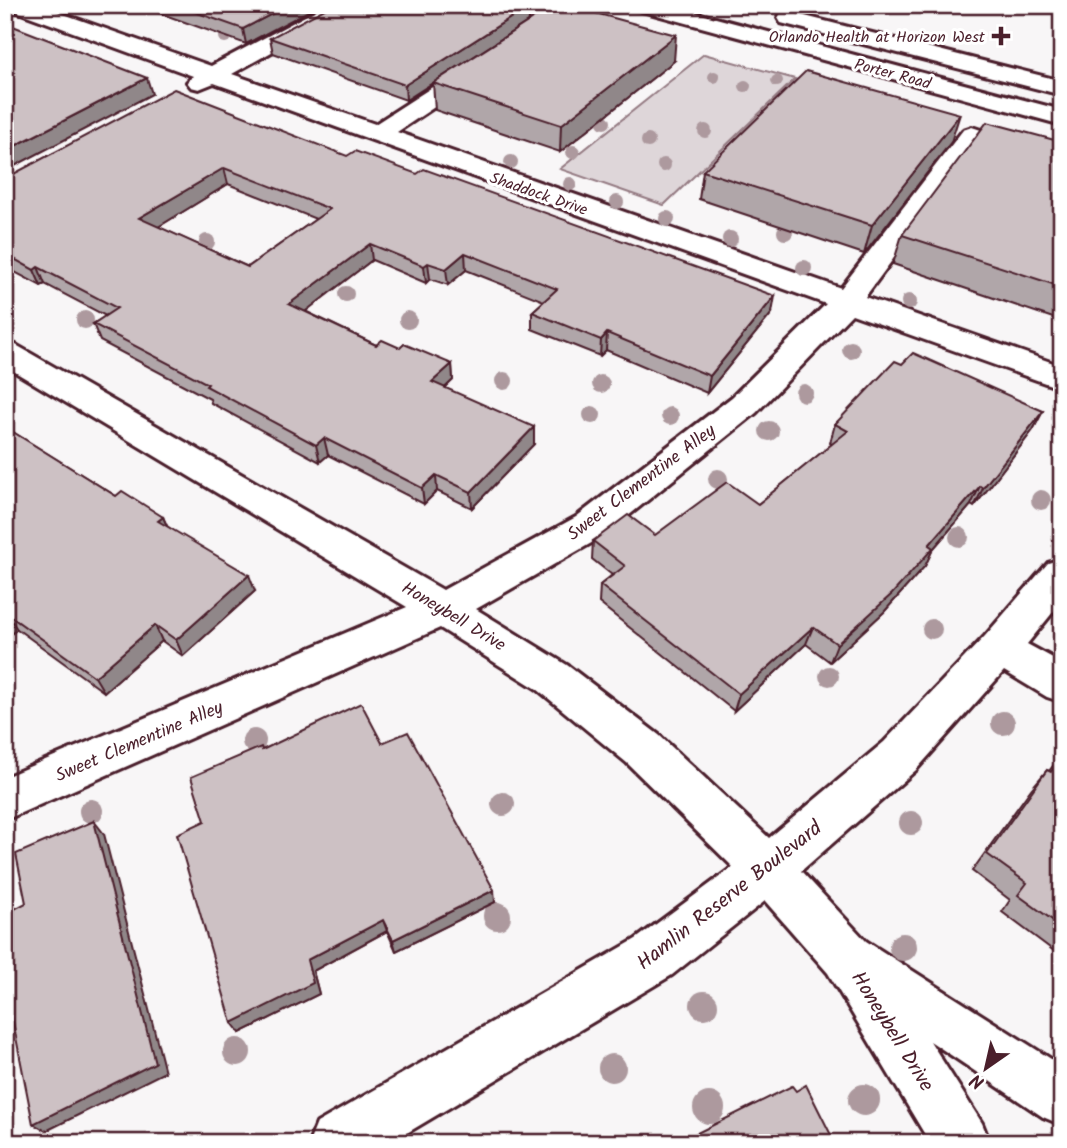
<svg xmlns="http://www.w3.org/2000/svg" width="1067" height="1148" font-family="Kalam,sans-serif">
	<rect width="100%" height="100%" fill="#f8f6f7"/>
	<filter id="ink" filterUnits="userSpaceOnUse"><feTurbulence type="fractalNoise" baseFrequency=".0143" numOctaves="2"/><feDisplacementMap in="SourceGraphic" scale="14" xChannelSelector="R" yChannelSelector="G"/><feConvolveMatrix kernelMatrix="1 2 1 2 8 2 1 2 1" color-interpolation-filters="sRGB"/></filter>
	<g filter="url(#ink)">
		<polygon fill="#ded6d9" stroke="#947a82" stroke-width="2" points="704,54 795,79 664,205 560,169"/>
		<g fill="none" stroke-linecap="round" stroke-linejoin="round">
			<defs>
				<g id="minor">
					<polygon points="7,5 38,5 211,66 326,5 352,5 349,9 232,74 375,124 468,64 484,64 487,69 484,74 397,132 841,288 963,130 972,127 981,130 985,135 981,140 865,297 1062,366 1062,389 852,314 756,413 602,537 476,609 567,665 659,735 769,838 884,742 985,636 1048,563 1062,559 1062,601 1027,644 1062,663 1062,702 1047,697 1004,671 916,770 801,871 866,941 1062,1066 1062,1125 1043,1117 930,1041 982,1123 990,1143 930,1143 828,973 765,901 672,975 390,1143 309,1143 317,1123 636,939 733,867 627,763 537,689 440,628 5,820 5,777 407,607 5,366 5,342 16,345 443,590 576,517 732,397 826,304 214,83 199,89 191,87 187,82 193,76 10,9"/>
					<polygon points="632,5 667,5 1062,110 1062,125 635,9"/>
					<polygon points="789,12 1062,81 1062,95 781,23 778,18 781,13"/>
				</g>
			</defs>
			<use href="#minor" stroke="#4a1f2b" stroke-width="6"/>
			<polyline stroke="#4a1f2b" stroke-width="2.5" stroke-dasharray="4.5 3.5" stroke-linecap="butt" points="567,5 592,12"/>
			<use href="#minor" fill="#fff" fill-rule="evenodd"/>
		</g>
		<g fill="#ad999e">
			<circle cx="225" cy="37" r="6"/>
			<circle cx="714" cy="77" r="6"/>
			<circle cx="777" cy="81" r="6"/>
			<circle cx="745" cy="86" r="6"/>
			<circle cx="604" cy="122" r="7"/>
			<circle cx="705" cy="131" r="7"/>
			<circle cx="648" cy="141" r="7"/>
			<circle cx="573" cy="152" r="7"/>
			<circle cx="511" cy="162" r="7"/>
			<circle cx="664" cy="165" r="7"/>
			<circle cx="570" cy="184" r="7"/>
			<circle cx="617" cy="202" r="7"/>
			<circle cx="667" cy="219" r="8"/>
			<circle cx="785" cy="232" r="8"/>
			<circle cx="730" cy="239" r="8"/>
			<circle cx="207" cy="242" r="8"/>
			<circle cx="804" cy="268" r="8"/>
			<circle cx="346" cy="294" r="8"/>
			<circle cx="909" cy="302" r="8"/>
			<circle cx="85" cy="320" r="9"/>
			<circle cx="408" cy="320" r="9"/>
			<circle cx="851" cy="350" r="9"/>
			<circle cx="504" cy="381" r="9"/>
			<circle cx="601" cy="384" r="9"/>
			<circle cx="804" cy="393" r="9"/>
			<circle cx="592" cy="415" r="9"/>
			<circle cx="670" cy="416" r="9"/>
			<circle cx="769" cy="431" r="10"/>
			<circle cx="718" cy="479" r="10"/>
			<circle cx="1041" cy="500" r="10"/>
			<circle cx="959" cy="537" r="10"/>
			<circle cx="932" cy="629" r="10"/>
			<circle cx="829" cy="676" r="10"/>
			<circle cx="1003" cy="723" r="12"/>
			<circle cx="254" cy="741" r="12"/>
			<circle cx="503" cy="804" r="12"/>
			<circle cx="91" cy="811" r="12"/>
			<circle cx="911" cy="823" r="12"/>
			<circle cx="497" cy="916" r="14"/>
			<circle cx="903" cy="947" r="14"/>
			<circle cx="704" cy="1005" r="14"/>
			<circle cx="237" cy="1052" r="14"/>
			<circle cx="612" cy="1068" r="14"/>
			<circle cx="864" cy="1100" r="16"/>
			<circle cx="709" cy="1108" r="16"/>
		</g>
		<g fill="#b0a6a9" stroke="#4a1f2b" stroke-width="2" fill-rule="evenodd">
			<polygon points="137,5 320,5 246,44"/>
			<polygon points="529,6 529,21 461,65 674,61 560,152 435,110 433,83 406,100 273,53 270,38"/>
			<polygon points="951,142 864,254 699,199 703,171"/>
			<polygon points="1062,142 1062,321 893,264 902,235"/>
			<path d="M347 156 772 313 707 393 606 350 600 356 532 329V312L544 301 466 270 448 285 430 279 426 283 372 260 305 311 376 345 400 348 452 364 453 380 445 388 534 444 472 508 437 491 424 504 328 455 320 462 211 403 210 399 100 341 93 324 106 316 45 284 41 286 5 267V177ZM228 184 316 219 248 267 158 227Z"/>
			<polygon points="902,364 1043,411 1033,430 974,507 971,505 933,549 925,566 884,612 830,662 806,644 734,711 599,603 600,585 612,575 592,559 593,541 655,535 758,504 832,444 830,443 835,424"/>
			<polygon points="5,427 116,496 163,517 167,526 255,591 183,656 162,641 104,692 17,629 5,639"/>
			<polygon points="382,743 495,902 396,951 387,931 313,971 319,994 240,1033 205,821 262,750"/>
			<polygon points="1062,754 1062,957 1002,912 1010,900 972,871 1031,789 1047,770 1049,771"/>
		</g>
		<g fill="#908789" stroke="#4a1f2b" stroke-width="2">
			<polygon points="289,5 320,5 246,44 243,29"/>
			<polygon points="529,6 529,21 406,100 405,85"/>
			<polygon points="676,35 674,61 560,152 561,125"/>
			<polygon points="147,78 152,94 5,171 5,151"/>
			<polygon points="960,114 951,142 864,254 872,225"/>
			<polygon points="224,168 228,184 145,235 139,218"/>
			<polygon points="370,244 372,260 293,321 289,304"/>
			<polygon points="465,253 466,270 448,285 446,269"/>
			<polygon points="428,263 430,279 426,283 424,266"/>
			<polygon points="38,267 45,284 41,286 34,270"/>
			<polygon points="775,296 772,313 707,393 710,376"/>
			<polygon points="607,333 606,350 600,356 601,340"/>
			<polygon points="452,364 453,380 433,399 432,382"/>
			<polygon points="1043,411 1033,430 974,507 983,488"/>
			<polygon points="534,427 534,444 472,508 471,492"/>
			<polygon points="324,438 328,455 320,462 316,445"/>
			<polygon points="436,475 437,491 424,504 422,488"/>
			<polygon points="980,486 971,505 933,549 925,566 884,612 830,662 837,644 929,545"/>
			<polygon points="163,517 170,533 158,521"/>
			<polygon points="249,575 255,591 183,656 176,640"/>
			<polygon points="7,614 17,629 5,639 5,615"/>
			<polygon points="155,625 162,641 104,692 95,677"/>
			<polygon points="813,627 806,644 734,711 739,694"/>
			<polygon points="94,821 104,834 165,1072 46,1131 33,1124"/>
			<polygon points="494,890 495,902 396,951 393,940"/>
			<polygon points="383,920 387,931 313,971 319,994 240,1033 232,1023 307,960"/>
		</g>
		<g fill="#cdc1c4" stroke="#4a1f2b" stroke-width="2" fill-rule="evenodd">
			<polygon points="175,5 289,5 243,29"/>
			<polygon points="332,5 526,5 529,6 405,85 270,38"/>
			<polygon points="554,5 566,5 676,35 561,125 433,83"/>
			<polygon points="5,23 147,78 5,151"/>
			<polygon points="806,71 960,114 872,225 703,171"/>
			<path d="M174 89 347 156 355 151 417 174 424 169 775 296 710 376 607 333 601 340 532 312 557 289 465 253 446 269 428 263 424 266 370 244 289 304 376 345 382 340 400 348 404 344 452 364 432 382 534 427 471 492 436 475 422 488 324 438 316 445 206 386 208 384 93 324 117 308 38 267 34 270 5 254V177H8ZM224 168 330 209 248 267 139 218Z"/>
			<polygon points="987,122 1062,142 1062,287 902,235"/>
			<polygon points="913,353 1043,411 983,488 980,486 929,545 933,548 892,594 837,644 813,627 739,694 600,585 625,566 593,541 628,515 655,535 727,482 758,504 848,431 835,424 895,361 902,364"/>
			<polygon points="5,427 116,496 122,491 163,517 158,521 249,575 176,640 155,625 95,677 7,614 5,615"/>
			<polygon points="361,703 382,743 408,732 494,890 393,940 383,920 307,960 313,983 232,1023 177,834 205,821 191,777 261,747 262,750"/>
			<polygon points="1062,756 1062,927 1018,895 1027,883 987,854 1047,770 1051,772"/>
			<polygon points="94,821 155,1063 33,1124 5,981 5,914 26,903 16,854"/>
			<polygon points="806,1085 835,1143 677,1143 792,1086 796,1091"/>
		</g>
	</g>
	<path fill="#4a1f2b" stroke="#fff" stroke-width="2.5" d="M997.5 25.5h7v7h7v7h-7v7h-7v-7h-7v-7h7z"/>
	<g text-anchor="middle" stroke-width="6" stroke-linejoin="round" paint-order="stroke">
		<g font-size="16" fill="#4a1f2b" stroke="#fff" text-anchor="end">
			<text x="985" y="42">Orlando Health at Horizon West</text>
		</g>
		<g font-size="16" fill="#4a1f2b" stroke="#fff">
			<text transform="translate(893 73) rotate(15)" y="6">Porter Road</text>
			<text transform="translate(539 193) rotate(19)" y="6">Shaddock Drive</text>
		</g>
		<g font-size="18" fill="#4a1f2b" stroke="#fff">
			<text transform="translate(641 482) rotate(-37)" y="6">Sweet Clementine Alley</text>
			<text transform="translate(454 616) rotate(31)" y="6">Honeybell Drive</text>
			<text transform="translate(139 741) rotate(-23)" y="6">Sweet Clementine Alley</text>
		</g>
		<g font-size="21" fill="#4a1f2b" stroke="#fff">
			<text transform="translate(729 895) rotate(-38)" y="7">Hamlin Reserve Boulevard</text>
			<text transform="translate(893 1031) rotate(58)" y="7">Honeybell Drive</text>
		</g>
	</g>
	<rect width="1067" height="1148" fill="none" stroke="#fff" stroke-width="28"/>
	<rect x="14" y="14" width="1039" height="1120" fill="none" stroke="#4a1f2b" stroke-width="2.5" filter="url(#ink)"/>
	<g transform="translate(986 1068) rotate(214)" stroke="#ffffff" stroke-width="5" paint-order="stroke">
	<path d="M0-5L12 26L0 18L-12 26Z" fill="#4a1f2b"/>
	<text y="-10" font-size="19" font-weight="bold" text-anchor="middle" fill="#4a1f2b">N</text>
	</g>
</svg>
